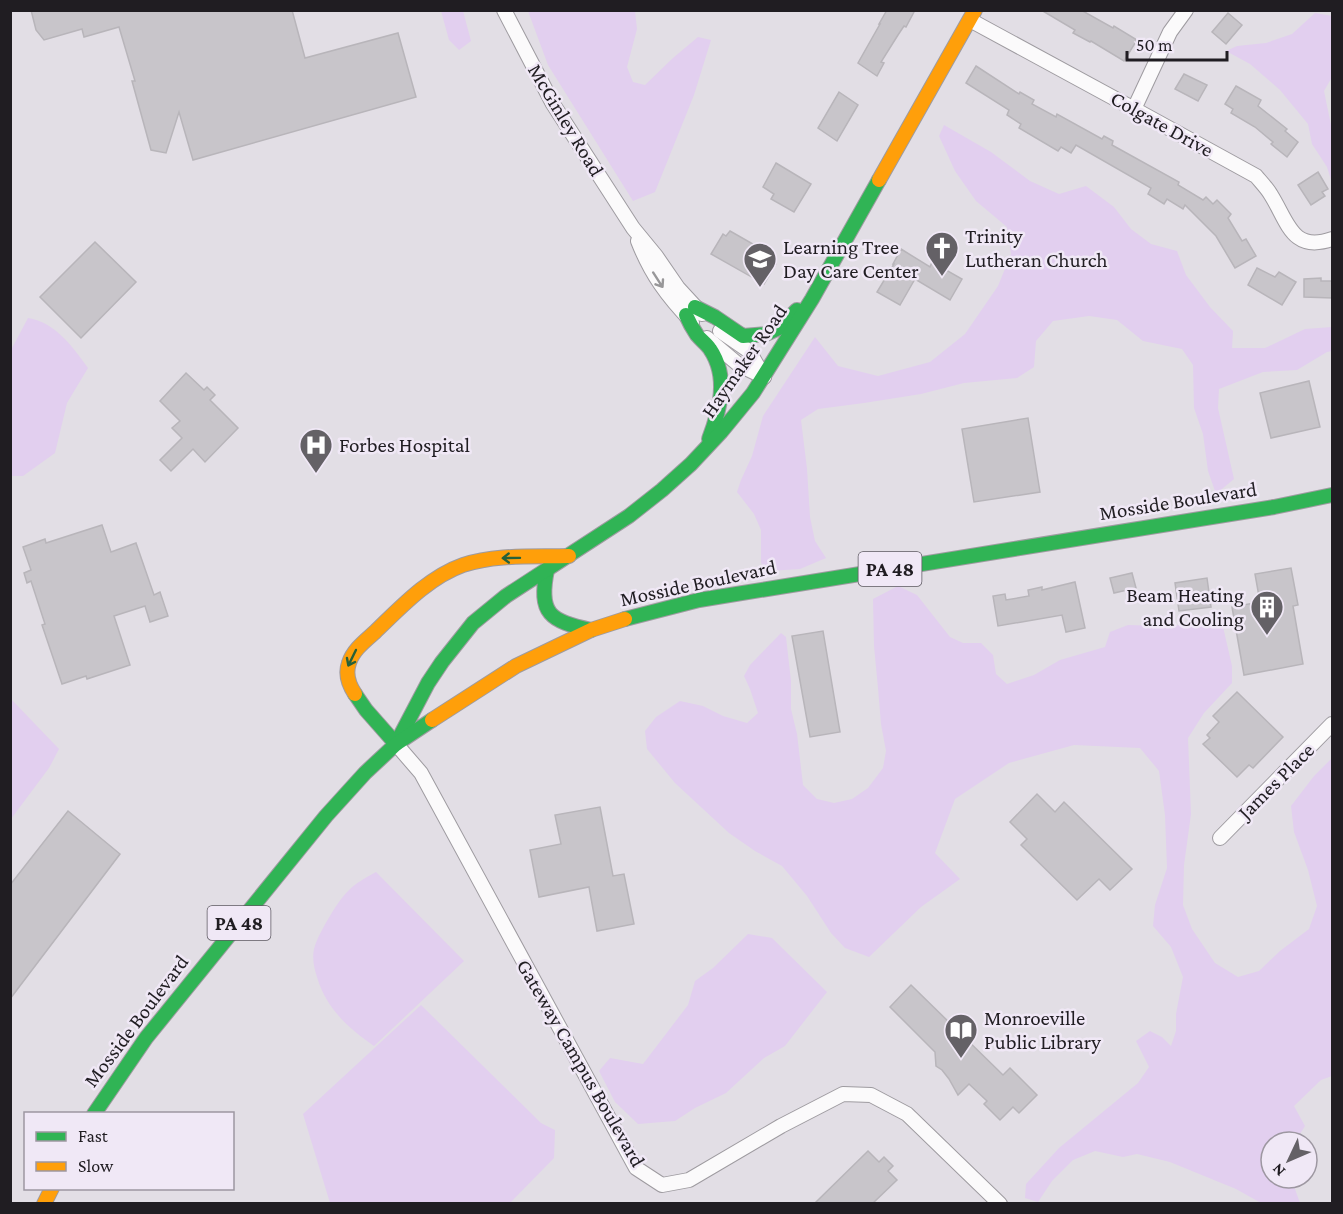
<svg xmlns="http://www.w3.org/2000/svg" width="1343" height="1214" font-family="'Crimson Pro',serif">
	<rect width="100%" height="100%" fill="#e2dee5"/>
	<g fill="#e2cfef">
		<polygon points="441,11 463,11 471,41 459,50 449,40"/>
		<polygon points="528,11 635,11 637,29 627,67 633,82 645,85 673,58 698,37 711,40 694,95 655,192 633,201 548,65"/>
		<polygon points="1315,13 1332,16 1332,77 1324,91 1332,130 1332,183 1327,167 1312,144 1308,124 1280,90 1250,64 1226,51 1237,46 1266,43 1292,34"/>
		<polygon points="944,125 991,152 1030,181 1059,194 1086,186 1114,207 1131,229 1151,244 1177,251 1186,275 1210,307 1233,331 1232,348 1265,348 1305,329 1332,327 1332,351 1327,352 1297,370 1263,372 1219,389 1218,408 1234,479 1216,494 1208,471 1203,434 1194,408 1193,365 1182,349 1143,341 1117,320 1089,316 1053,321 1036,341 1034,367 1017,378 964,383 921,394 864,403 818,409 801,420 807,469 810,517 815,541 826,558 800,569 769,571 761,563 761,530 754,514 737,492 741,480 752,456 763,416 815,337 838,366 878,376 930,362 965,334 998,286 1011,254 1007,227 976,201 955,171 939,136"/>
		<path d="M28 318C55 322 73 347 88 368L67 403 55 453 23 476H11V350Z"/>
		<polygon points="898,586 917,595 950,637 963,643 981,643 993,655 996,674 1007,684 1034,675 1060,660 1105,647 1110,632 1128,625 1159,626 1184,625 1221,618 1232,666 1232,683 1204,713 1188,738 1191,814 1184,865 1183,905 1192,929 1215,963 1238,977 1259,971 1280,951 1309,929 1317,906 1308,870 1294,832 1291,806 1314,776 1332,758 1332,1076 1321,1080 1294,1106 1305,1126 1295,1142 1271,1142 1271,1178 1291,1178 1300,1203 1261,1203 1236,1189 1170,1162 1137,1154 1123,1157 1095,1151 1073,1160 1052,1181 1038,1202 1025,1198 1026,1184 1059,1148 1138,1083 1149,1067 1136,1041 1150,1031 1162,1037 1171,1046 1176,1031 1176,1014 1183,977 1171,947 1153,926 1155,905 1167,868 1165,815 1159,771 1140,748 1074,745 1009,763 955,799 935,853 960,879 921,907 869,957 845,948 831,933 807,896 782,866 755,851 729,833 675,783 647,749 645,731 656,717 680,701 703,706 723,716 747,723 758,713 750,689 744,676 750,665 781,633 786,637 791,681 791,709 797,734 803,785 817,799 834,803 852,799 868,788 883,768 886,751 881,724 878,688 874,646 873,599"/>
		<polygon points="11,699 59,749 49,768 11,819"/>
		<path d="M376 872 464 961 374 1046C348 1028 326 1008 317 977 314 968 312 958 314 949 317 938 324 926 330 916 344 893 351 885 376 872Z"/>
		<polygon points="748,934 772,938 827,992 785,1046 764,1058 726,1093 695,1108 675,1121 638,1124 615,1102 599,1071 610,1058 643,1064 688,1005 695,981 713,968"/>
		<polygon points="421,1005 541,1123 555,1130 554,1158 510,1203 330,1203 303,1114"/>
	</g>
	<g fill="#c8c5ca" stroke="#b8b5ba" stroke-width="1.5">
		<polygon points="31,10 292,10 305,58 398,33 416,97 193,160 179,112 166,153 151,150 132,81 135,81 119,27 84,37 82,29 44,40 36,30"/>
		<polygon points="887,10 915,10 906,27 904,26 898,35 881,62 884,63 877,76 858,63 880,24 879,24"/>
		<polygon points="1041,10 1081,10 1113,28 1114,26 1137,40 1124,61 1091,41 1090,42 1073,33 1075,30"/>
		<polygon points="1228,13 1242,25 1226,44 1212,32"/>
		<polygon points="976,66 1019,94 1020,92 1034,100 1032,104 1056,117 1057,114 1102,139 1104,136 1113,141 1112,145 1179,182 1178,185 1203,200 1206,197 1213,204 1217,200 1231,214 1228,218 1242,241 1246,239 1256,256 1235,268 1216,236 1185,205 1183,209 1167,199 1164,204 1148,194 1151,188 1076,145 1071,153 1061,147 1058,151 1019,128 1021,124 1007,115 1009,110 966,83"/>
		<polygon points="1184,74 1207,85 1198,101 1175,89"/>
		<polygon points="1236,86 1261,100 1258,106 1287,129 1285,131 1298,142 1287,157 1271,144 1273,142 1255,127 1231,113 1233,109 1225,104"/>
		<polygon points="839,92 858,105 837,141 818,128"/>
		<polygon points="776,163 811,184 794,212 771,199 774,194 763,187"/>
		<polygon points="1318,172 1328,189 1322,192 1325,196 1311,205 1298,185"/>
		<polygon points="730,231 774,256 771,261 776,264 764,284 711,254 723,234 726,236"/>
		<polygon points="95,242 136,282 81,338 40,297"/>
		<polygon points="901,249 930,267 932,262 962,279 950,300 915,279 900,305 877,292 894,264 893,264"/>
		<polygon points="1257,268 1275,277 1279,272 1296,282 1282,305 1248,285"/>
		<polygon points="1321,278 1321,281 1332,281 1332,298 1304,297 1304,279"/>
		<polygon points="186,373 204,390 207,387 215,395 210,400 238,428 205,462 193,449 171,471 160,460 182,438 172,428 180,421 160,401"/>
		<polygon points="1309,381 1320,427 1271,438 1260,393"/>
		<polygon points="1028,418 1040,492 974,502 962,429"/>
		<polygon points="102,525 111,552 136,543 154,595 160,592 168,616 150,622 145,606 114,616 130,665 87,679 86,676 62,684 42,625 45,624 31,581 27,583 24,573 31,570 23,547 45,539 46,543"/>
		<polygon points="1291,568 1298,605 1293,606 1303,664 1244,675 1232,607 1260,602 1255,574"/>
		<polygon points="1132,573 1136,588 1114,593 1110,578"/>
		<polygon points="1207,578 1211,607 1179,611 1175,583"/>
		<polygon points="1075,582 1085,628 1066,632 1062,615 998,626 993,596 1005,594 1006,600 1029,596 1028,590 1042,587 1042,590"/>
		<polygon points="823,631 840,732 810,737 792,636"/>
		<polygon points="1237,692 1283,737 1253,768 1249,765 1237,777 1203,744 1210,738 1207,735 1219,722 1213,716"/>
		<polygon points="1037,794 1055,812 1064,802 1132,869 1110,890 1099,879 1077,900 1021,845 1027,839 1010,822"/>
		<polygon points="600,807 613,876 624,874 634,924 597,931 589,887 539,897 530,850 561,844 555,815"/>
		<polygon points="68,811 120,854 10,999 10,885"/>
		<polygon points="911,985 1003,1075 1010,1068 1037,1095 1019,1113 1013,1107 1000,1120 984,1104 987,1101 969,1084 958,1095 949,1079 942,1070 936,1066 935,1052 890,1007"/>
		<polygon points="868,1151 879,1162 884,1157 893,1166 888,1171 897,1180 873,1203 815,1203"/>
	</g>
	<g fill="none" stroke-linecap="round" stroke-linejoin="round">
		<defs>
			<g id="street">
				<polyline points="504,10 553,104 633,228 656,256 678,288 702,314"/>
				<path d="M970 20 1134 109 1256 176C1261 182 1267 188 1271 195 1288 222 1292 253 1332 239"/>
				<polyline points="1134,109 1170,32 1186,10"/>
				<path d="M638 241C651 274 667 296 692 322"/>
				<polyline points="720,331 749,351 764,377"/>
				<polyline points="707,338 739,365 764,377"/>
				<polyline points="396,744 421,773 636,1168 662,1185 689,1180 781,1126 843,1094 871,1095 907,1114 1000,1204"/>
				<polyline points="1220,838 1332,724"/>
			</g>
			<g id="fast">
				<polyline points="695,307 715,317 743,336 766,334 779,328 797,310"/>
				<path d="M686 315C689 322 693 329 697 335 701 340 707 344 710 349 729 377 720 410 709 439"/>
				<path d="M547 570C538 614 550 621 591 630"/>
				<polyline points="625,619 699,600 1274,507 1332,495"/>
				<polyline points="355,694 366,710 396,744 428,683 442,662 473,623 506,596 629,516 662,490 691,464 721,432 753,393 812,299 879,180"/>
				<polyline points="94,1114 146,1038 326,816 365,773 396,744 432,720"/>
			</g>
			<g id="slow">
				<polyline points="879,180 975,10"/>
				<path d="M355 694C349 685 345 674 349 663 353 650 365 641 375 632 401 607 429 577 463 565 496 554 534 557 569 556"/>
				<polyline points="432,720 516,666 591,630 625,619"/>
				<polyline points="44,1204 52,1188"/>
			</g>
		</defs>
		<use href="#street" stroke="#9e9ba0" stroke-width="16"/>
		<use href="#fast" stroke="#9e9ba0" stroke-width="16"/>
		<use href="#slow" stroke="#9e9ba0" stroke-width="16"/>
		<use href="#street" stroke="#fbfafb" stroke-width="14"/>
		<use href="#fast" stroke="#30b455" stroke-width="14"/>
		<use href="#slow" stroke="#ff9f0a" stroke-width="14"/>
	</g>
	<defs><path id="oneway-shaft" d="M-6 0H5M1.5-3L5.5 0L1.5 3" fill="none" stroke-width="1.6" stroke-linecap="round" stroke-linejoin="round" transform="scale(1.5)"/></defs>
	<use stroke="#989799" href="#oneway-shaft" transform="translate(658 280) rotate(57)"/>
	<g stroke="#276139">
		<use href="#oneway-shaft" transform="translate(511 558) rotate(179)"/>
		<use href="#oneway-shaft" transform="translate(352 658) rotate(116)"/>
	</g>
	<defs>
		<symbol id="church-pin" viewBox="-11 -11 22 30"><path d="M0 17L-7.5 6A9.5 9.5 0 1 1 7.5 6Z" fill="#646166" stroke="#f0e8f6"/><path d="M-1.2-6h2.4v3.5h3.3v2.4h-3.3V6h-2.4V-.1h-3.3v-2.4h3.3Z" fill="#fff"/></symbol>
		<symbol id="school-pin" viewBox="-11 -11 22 30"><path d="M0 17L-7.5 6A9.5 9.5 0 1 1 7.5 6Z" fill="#646166" stroke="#f0e8f6"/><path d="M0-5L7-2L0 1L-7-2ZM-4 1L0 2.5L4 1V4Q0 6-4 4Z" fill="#fff"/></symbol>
		<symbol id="hospital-pin" viewBox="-11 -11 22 30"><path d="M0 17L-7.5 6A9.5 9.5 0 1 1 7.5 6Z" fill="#646166" stroke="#f0e8f6"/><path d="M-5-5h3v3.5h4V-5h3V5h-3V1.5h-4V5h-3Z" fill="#fff"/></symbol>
		<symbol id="building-pin" viewBox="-11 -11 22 30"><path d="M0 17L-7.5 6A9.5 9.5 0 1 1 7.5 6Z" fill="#646166" stroke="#f0e8f6"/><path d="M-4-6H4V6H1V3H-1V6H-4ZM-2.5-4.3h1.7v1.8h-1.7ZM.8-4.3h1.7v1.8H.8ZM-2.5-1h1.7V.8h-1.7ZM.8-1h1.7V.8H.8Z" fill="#fff"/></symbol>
		<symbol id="library-pin" viewBox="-11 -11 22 30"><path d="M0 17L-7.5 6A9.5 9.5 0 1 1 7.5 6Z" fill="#646166" stroke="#f0e8f6"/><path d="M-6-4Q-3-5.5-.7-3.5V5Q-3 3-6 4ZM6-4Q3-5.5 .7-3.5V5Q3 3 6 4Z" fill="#fff"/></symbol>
	</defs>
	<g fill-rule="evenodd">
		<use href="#church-pin" x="923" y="229" width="38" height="52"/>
		<use href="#school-pin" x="741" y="240" width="38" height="52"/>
		<use href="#hospital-pin" x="297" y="426" width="38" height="52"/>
		<use href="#building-pin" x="1248" y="588" width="38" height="52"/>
		<use href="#library-pin" x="942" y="1011" width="38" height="52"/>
	</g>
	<g text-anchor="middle" stroke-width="5" stroke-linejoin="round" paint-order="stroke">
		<g fill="#f0e8f6" stroke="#5e5a62" stroke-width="1.5">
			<rect x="858.5" y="552" width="63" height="34" rx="4.5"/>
			<rect x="207.5" y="906" width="63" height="34" rx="4.5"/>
		</g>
		<g font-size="20" font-weight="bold" fill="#201d22">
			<text x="890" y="576">PA 48</text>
			<text x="239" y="930">PA 48</text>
		</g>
		<g font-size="21" fill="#201d22" stroke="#f0e8f6">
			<text transform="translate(566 120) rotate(59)" y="7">McGinley Road</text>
			<text transform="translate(1162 124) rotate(29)" y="7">Colgate Drive</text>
			<text transform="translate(744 361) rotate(-55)" y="7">Haymaker Road</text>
			<text transform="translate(1178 501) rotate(-9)" y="7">Mosside Boulevard</text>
			<text transform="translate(698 583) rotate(-12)" y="7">Mosside Boulevard</text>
			<text transform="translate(1276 781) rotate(-45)" y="7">James Place</text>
			<text transform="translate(136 1021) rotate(-53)" y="7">Mosside Boulevard</text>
			<text transform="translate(581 1063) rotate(60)" y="7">Gateway Campus Boulevard</text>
		</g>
		<g font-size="21" fill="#201d22" stroke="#f0e8f6" text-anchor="start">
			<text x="965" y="243">Trinity<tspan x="965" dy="24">Lutheran Church</tspan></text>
			<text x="783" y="254">Learning Tree<tspan x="783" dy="24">Day Care Center</tspan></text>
			<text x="339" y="452">Forbes Hospital</text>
			<text x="1244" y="602" text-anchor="end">Beam Heating<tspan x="1244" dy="24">and Cooling</tspan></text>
			<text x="984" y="1025">Monroeville<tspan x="984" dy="24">Public Library</tspan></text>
		</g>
	</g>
	<rect width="1343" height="1214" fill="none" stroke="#201d22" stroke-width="24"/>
	<rect x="24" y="1112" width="210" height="78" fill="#f0e8f6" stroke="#9d97a1" stroke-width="1.5"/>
	<rect x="36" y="1132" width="30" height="9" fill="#30b455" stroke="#9d97a1" stroke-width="1.5"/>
	<text x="78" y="1142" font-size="18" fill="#201d22">Fast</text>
	<rect x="36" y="1162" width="30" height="9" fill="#ff9f0a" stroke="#9d97a1" stroke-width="1.5"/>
	<text x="78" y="1172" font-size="18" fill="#201d22">Slow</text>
	<g transform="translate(1289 1160) rotate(226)"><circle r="28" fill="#f0e8f6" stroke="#9d97a1" stroke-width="1.5"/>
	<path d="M0-4.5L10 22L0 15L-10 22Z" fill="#646166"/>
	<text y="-9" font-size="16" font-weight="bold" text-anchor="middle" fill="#201d22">N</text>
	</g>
	<path d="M1127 51v9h100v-9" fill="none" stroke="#201d22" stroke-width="3"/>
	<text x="1136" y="51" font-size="18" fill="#201d22" stroke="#f0e8f6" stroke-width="4.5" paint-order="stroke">50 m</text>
</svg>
